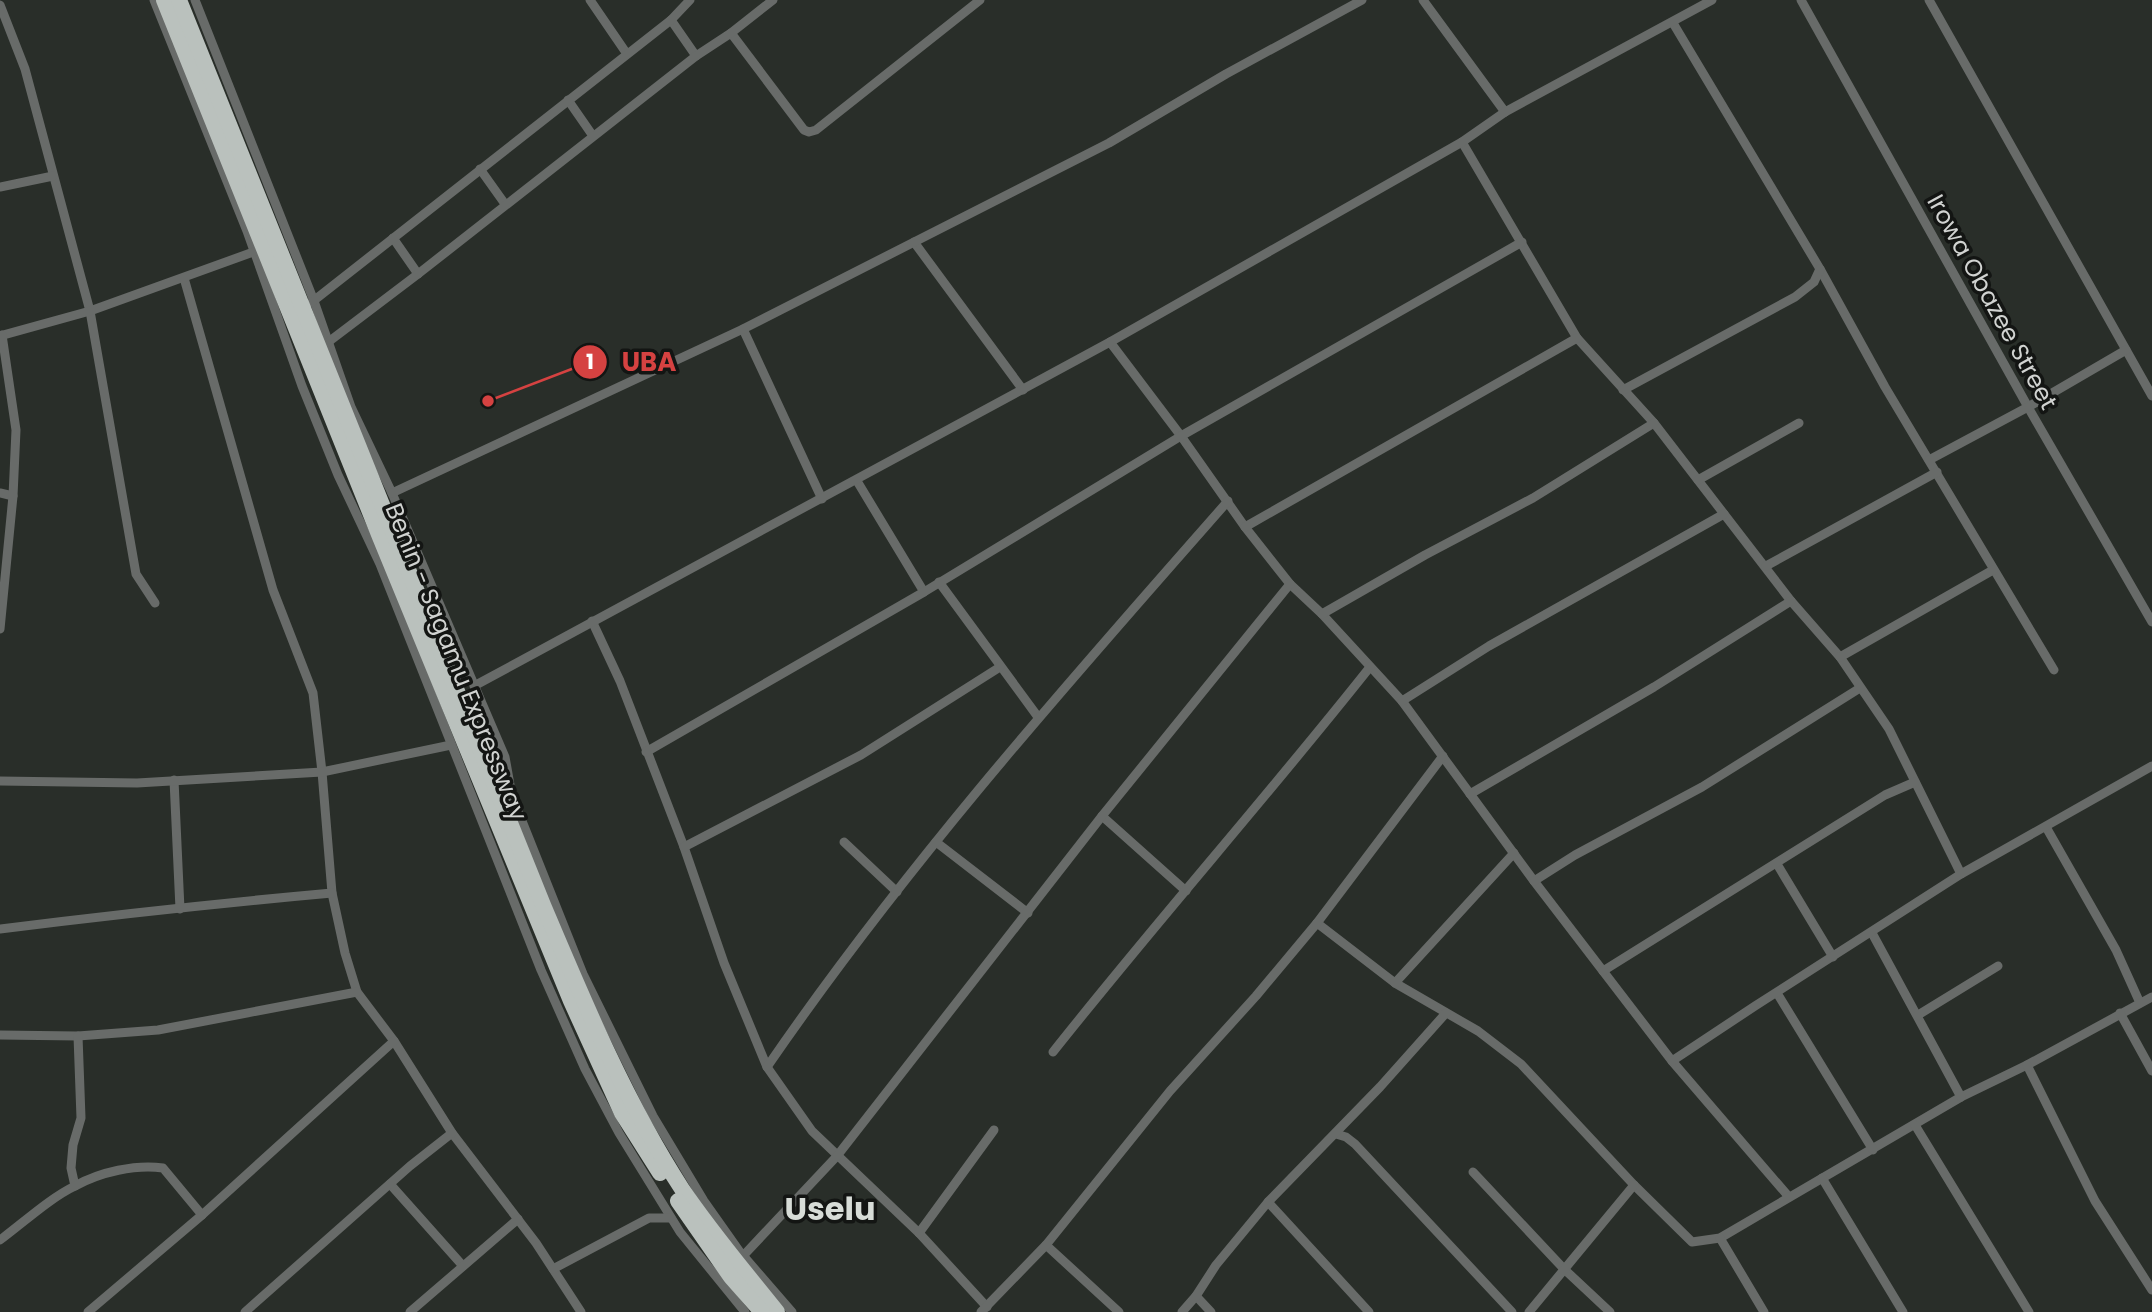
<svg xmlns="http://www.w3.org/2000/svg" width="2152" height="1312" font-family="Poppins,sans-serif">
	<rect width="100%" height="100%" fill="#292e29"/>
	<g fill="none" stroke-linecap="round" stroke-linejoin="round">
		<g stroke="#686b69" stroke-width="9">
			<polyline points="154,0 247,231 302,386 338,475 380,564 541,970 585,1069 619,1133 680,1232 745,1312"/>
			<polyline points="195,0 314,301 351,407 392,493 505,757 512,796 583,974 653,1116 704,1201 740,1252 792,1312"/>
			<polyline points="590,0 627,54"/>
			<polyline points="1423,0 1505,112"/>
			<polyline points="1801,0 2028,407 2152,622"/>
			<polyline points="1929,0 2152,396"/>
			<polyline points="0,5 25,69 90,311 136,574 155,603"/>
			<polyline points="671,20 696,56"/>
			<polyline points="1673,23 1820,269 1885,387 2054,670"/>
			<polyline points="731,33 804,130 809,132 816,130 980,0"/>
			<polyline points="568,100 593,136"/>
			<polyline points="1462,142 1577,338 1654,423 1791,601 1840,657 1889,729 1961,874"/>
			<polyline points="480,169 505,204"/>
			<polyline points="0,187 53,176"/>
			<polyline points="393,238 418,274"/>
			<polyline points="914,242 1023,390"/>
			<polyline points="184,278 273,590 313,693 322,772 332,893 345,953 357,992 394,1041 452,1133 536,1243 581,1312"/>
			<polyline points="312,302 671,20 690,0"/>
			<polyline points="743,329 822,499"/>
			<polyline points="0,336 90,311 259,250"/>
			<polyline points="1110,342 1181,436 1245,527 1290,584 1322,614 1402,701 1534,881 1672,1061 1789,1197"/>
			<polyline points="327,343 418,274 696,56 731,33 773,0"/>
			<polyline points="1623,390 1795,297 1814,282 1820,269"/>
			<polyline points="1929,460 2028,407 2126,350"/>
			<polyline points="1698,480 1799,423"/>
			<polyline points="857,481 924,592"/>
			<polyline points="0,493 13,496"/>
			<polyline points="392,493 743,329 1109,143 1226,74 1362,0"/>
			<polyline points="1245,527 1577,338"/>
			<polyline points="1766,566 1937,472"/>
			<polyline points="939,582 1038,717"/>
			<polyline points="1322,614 1425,555 1533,498 1654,423"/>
			<polyline points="592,621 620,681 684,847 724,963 767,1067 812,1131 919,1233 987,1307"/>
			<polyline points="0,629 13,496 16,430 2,335"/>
			<polyline points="1840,657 1993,570"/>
			<polyline points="474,686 1110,342 1462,142 1505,112 1712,0"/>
			<polyline points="1402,701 1489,646 1724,514"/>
			<polyline points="646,752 924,592 1181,436 1522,242"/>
			<polyline points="174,780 180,909"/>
			<polyline points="0,781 137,783 322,772 451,745"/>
			<polyline points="1470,794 1654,687 1791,601"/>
			<polyline points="1102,816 1186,891"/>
			<polyline points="2046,827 2116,950 2140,1003"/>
			<polyline points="844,842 897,892"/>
			<polyline points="936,842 1028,913"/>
			<polyline points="684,847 861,755 1000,667"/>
			<polyline points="1777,864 1833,957"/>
			<polyline points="1534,881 1575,855 1702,787 1860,688"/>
			<polyline points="1317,923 1395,983 1478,1031 1521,1064 1634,1185 1692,1242 1720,1238 1961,1097 2027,1065 2152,997"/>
			<path d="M0 929C111 915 221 903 332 893"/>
			<polyline points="1872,933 1961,1097"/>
			<polyline points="1603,971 1885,795 1915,782"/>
			<polyline points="1395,983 1514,853"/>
			<polyline points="1777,993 1873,1150"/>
			<polyline points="2120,1013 2152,1071"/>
			<polyline points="1918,1015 1998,966"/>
			<polyline points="0,1035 78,1036 158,1030 357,992"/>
			<path d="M1053 1052C1156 922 1267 797 1370 667"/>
			<polyline points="1672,1061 1755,1006 1961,874 2152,766"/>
			<polyline points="2027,1065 2095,1201 2152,1290"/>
			<path d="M767 1067C905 866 1067 684 1228 501"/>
			<polyline points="1915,1125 2029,1312"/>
			<polyline points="1336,1134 1346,1137 1355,1144 1512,1312"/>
			<polyline points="1473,1172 1564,1269 1610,1312"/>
			<polyline points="1822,1178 1903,1312"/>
			<polyline points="390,1184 463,1266"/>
			<polyline points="75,1186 71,1168 73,1145 81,1118 78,1036"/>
			<polyline points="1268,1202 1369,1312"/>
			<polyline points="919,1233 994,1130"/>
			<polyline points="1720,1238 1764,1312"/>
			<path d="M0 1240C23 1223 50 1198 75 1186 100 1172 136 1164 163 1168L202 1215"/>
			<polyline points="1046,1245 1119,1312"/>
			<polyline points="743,1256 837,1156 1102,816 1290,584"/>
			<polyline points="553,1269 649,1218 671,1218"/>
			<polyline points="1196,1296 1211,1312"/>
			<polyline points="88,1312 202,1215 394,1041"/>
			<polyline points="245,1312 410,1166 452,1133"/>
			<polyline points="410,1312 518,1219"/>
			<polyline points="981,1312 1046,1245 1170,1091 1256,996 1317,923 1443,756"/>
			<polyline points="1182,1312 1196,1296 1216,1265 1268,1202 1380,1087 1446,1013"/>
			<polyline points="1529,1312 1634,1185"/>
		</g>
		<g stroke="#bac1bd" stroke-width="16">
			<polyline points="164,0 380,537 571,1001 622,1113 660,1173"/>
			<path d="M179 0 543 905C584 1002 625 1101 682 1189 711 1232 745 1272 777 1312"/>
			<polyline points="678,1201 731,1277 762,1312"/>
		</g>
	</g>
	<g text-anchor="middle" stroke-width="7" stroke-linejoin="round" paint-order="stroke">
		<g font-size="24" fill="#d1d3d1" stroke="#131513">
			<text transform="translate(1992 302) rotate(61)" y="8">Irowa Obazee Street</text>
			<text transform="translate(456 662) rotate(68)" y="8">Benin - Sagamu Expressway</text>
		</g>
		<g font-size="32" font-weight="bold" fill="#d7dcd7" stroke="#131513">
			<text x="830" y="1220">Uselu</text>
		</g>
	</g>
	<path fill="none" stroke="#d54241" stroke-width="2.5" d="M488 401L590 362"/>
	<g fill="#d54241" stroke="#131513" stroke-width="2.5">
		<circle cx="488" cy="401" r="7"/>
		<circle cx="590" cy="362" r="18"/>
	</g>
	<g font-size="21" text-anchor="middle" font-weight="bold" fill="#fff">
		<text x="590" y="369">1</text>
	</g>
	<g font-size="26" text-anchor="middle" font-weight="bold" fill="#d54241" stroke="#131513" stroke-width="7" stroke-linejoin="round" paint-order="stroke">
		<text x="649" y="371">UBA</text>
	</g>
</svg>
